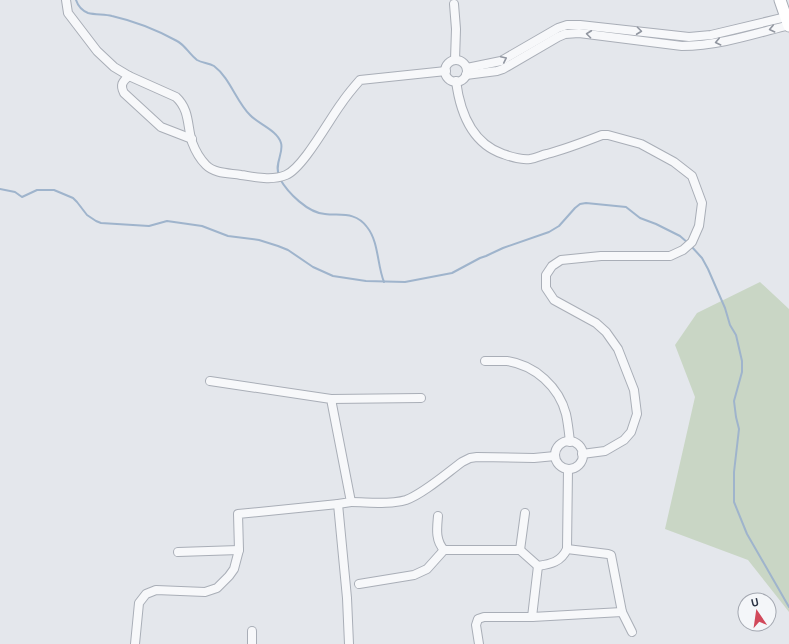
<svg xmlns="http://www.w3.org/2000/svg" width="789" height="644" font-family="Ubuntu,sans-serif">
	<rect width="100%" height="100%" fill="#e4e7ec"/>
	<polygon fill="#c9d6c5" points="760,282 789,309 789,612 748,560 665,529 695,397 675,345 697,313"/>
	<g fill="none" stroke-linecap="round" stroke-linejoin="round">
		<g stroke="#9fb4cc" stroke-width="2">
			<path d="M76 0C78 6 83 11 88 13 96 15 105 14 112 16 134 21 157 30 177 41 185 45 189 54 197 60 202 63 209 63 214 66 230 78 236 101 250 115 258 124 277 130 281 143 284 153 274 164 279 175"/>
			<path d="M280 179C288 193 308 213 325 214 340 216 355 211 367 227 379 242 377 265 384 282"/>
			<polyline points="0,189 15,192 22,197 37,190 54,190 73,198 77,202 87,215 96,221 101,223 149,226 167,221 202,226 228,236 259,240 278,246 288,250 313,267 333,276 366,281 405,282 452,273 480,258 486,256 503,248 549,232 559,226 575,208 580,204 586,203 626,207 640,218 656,224 680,236 688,243"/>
			<polyline points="691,246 702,258 708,269 725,308 730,325 736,335 742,361 742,372 734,401 736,417 739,429 734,472 734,502 747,534 789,607"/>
		</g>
		<defs>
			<g id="street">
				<path d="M66 0 68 13 97 51 114 67 129 76 176 97C190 110 187 126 192 142 195 150 201 160 206 165 215 174 230 173 241 175 255 177 272 181 286 175 303 168 329 120 341 104 347 95 353 88 360 80L446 71"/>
				<polyline points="454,4 456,29 455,60"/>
				<circle cx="456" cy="71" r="11"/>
				<polyline points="467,68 501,61 558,28 567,25 580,25 689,37 711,35 786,17"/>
				<path d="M466 75 497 71 503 69 558 37 565 34 579 33 682 46C718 46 754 34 789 25"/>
				<path d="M129 76C122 82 120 85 124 93L161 127 192 139"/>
				<path d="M456 81C460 112 471 143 503 154 512 157 520 160 530 159 536 158 542 155 547 154 566 149 584 142 602 135H608L641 144 674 162 692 176 702 203 699 226 692 242 683 250 670 256H601L561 260 552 266 546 275V288L554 300 596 323 606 332 618 349 634 390 637 414 631 432 624 440 605 451 582 454"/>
				<path d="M485 361C492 361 500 361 507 361 535 365 559 387 566 414 568 423 569 433 570 442"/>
				<polyline points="331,399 421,398"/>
				<circle cx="569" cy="455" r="14"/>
				<path d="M351 502C368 502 389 505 406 500 423 494 447 473 462 462L470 458 477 457 534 458 555 456"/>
				<polyline points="338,504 347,598 349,644"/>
				<path d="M438 516C437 528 435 540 444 550"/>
				<polyline points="567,549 608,554 611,555 622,612 632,632"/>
				<polyline points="520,550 525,513"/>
				<polyline points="178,552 239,550"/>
				<polyline points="538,566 532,617 622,612"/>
				<path d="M359 584 414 575 427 569 444 550H520L538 566C551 564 561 562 567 549L568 469"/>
				<polyline points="252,631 252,644"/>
				<polyline points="135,644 139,603 146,594 156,590 205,592 217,588 229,576 234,569 239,550 238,514 338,504 351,502 331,399 210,381"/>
				<polyline points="479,644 476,625 478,619 484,617 532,617"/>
			</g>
			<polyline id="secondary" points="780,0 789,26"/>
		</defs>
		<use href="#street" stroke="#a9aeb7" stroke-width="10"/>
		<use href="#secondary" stroke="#a9aeb7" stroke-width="13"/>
		<use href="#street" stroke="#f7f8fa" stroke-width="8"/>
		<use href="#secondary" stroke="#fff" stroke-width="11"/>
	</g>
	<defs><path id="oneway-chevron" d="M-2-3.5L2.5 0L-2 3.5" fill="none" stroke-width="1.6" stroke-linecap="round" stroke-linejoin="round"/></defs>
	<g stroke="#9196a0">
		<use href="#oneway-chevron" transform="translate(772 29) rotate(167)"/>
		<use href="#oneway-chevron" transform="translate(639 31) rotate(7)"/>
		<use href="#oneway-chevron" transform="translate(589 34) rotate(-173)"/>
		<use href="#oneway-chevron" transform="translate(718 42) rotate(167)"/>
		<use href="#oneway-chevron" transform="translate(504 59) rotate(-25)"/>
	</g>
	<g transform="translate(757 612) rotate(347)"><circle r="19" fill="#f4f6f9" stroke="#a4a8b1"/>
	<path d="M0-3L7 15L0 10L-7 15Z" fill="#d1495b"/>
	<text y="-6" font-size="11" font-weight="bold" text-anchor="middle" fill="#2b3445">U</text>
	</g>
</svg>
